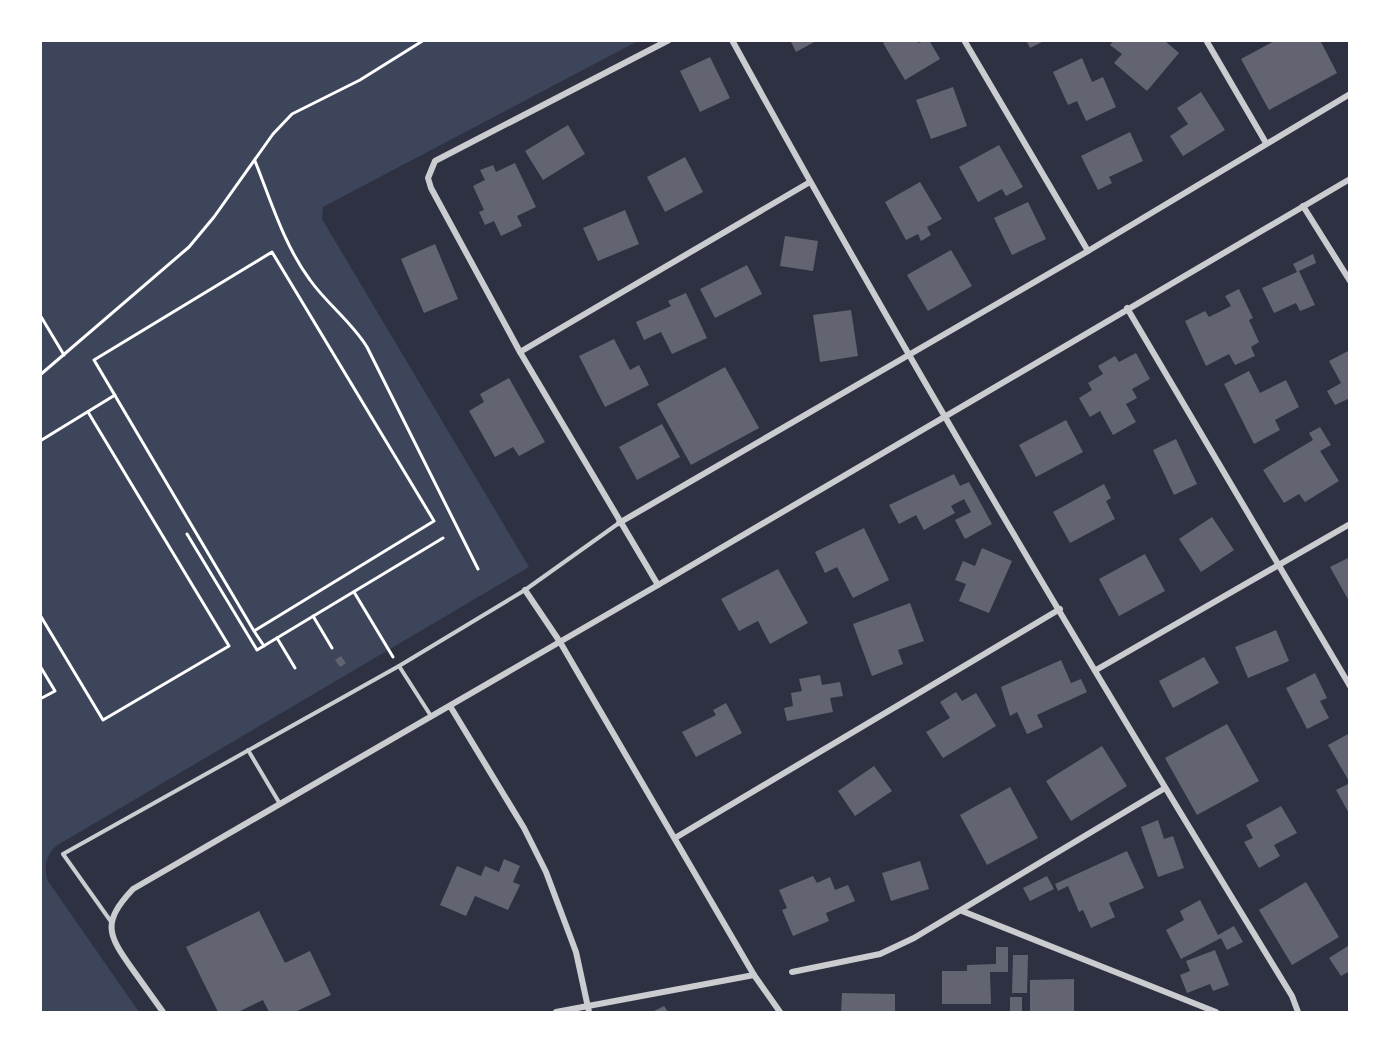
<svg xmlns="http://www.w3.org/2000/svg" width="1390" height="1053" font-family="Signika,sans-serif">
	<rect width="100%" height="100%" fill="#2d3142"/>
	<path fill="#3c4559" d="M40 41H638L323 207 322 219 529 567 56 846C46 856 43 867 48 881L139 1012H41Z"/>
	<g fill="#626471">
		<polygon points="790,40 818,40 796,52"/>
		<polygon points="887,40 917,40 918,43 929,40 940,59 905,80 883,43"/>
		<polygon points="1026,40 1046,40 1030,48"/>
		<polygon points="1114,40 1164,40 1179,53 1147,91 1114,63 1122,54 1110,45"/>
		<polygon points="1276,40 1320,40 1337,73 1269,110 1241,59"/>
		<polygon points="710,57 730,98 700,112 680,71"/>
		<polygon points="1082,58 1092,82 1103,77 1116,107 1086,121 1077,101 1068,105 1053,72"/>
		<polygon points="953,87 967,126 931,139 916,100"/>
		<polygon points="1201,92 1225,130 1183,156 1170,136 1188,124 1177,108"/>
		<polygon points="568,125 585,154 543,180 525,151"/>
		<polygon points="1130,132 1143,161 1109,177 1112,183 1098,190 1081,156"/>
		<polygon points="999,145 1023,187 1006,196 1002,189 978,202 959,167"/>
		<polygon points="685,157 703,192 665,212 647,177"/>
		<polygon points="515,163 536,207 517,216 522,226 501,236 494,221 485,225 479,212 484,210 473,186 485,180 480,170 493,165 496,172"/>
		<polygon points="920,182 942,219 927,227 931,235 921,241 918,234 906,240 885,202"/>
		<polygon points="1028,202 1046,239 1012,255 994,218"/>
		<polygon points="625,210 639,244 598,261 583,228"/>
		<polygon points="785,236 818,241 813,271 780,266"/>
		<polygon points="435,244 458,299 424,313 401,259"/>
		<polygon points="951,250 972,286 928,311 907,275"/>
		<polygon points="1313,254 1316,263 1299,271 1315,305 1300,311 1296,303 1274,313 1262,288 1297,272 1293,264"/>
		<polygon points="747,265 762,294 715,318 700,289"/>
		<polygon points="1239,289 1253,318 1249,320 1259,342 1251,347 1255,356 1235,365 1229,354 1206,366 1185,321 1205,311 1209,317 1231,306 1225,296"/>
		<polygon points="686,293 707,338 672,354 661,332 644,340 636,322 671,306 668,301"/>
		<polygon points="851,310 858,356 820,362 813,315"/>
		<polygon points="614,339 630,370 639,365 649,385 605,407 579,356"/>
		<polygon points="1350,350 1350,398 1335,405 1327,391 1341,383 1329,361"/>
		<polygon points="1136,353 1150,379 1132,389 1137,398 1126,404 1136,422 1113,435 1100,411 1090,417 1079,398 1092,390 1088,383 1103,374 1098,366 1115,356 1119,362"/>
		<polygon points="725,367 759,428 691,465 657,404"/>
		<polygon points="1249,371 1260,393 1286,380 1299,407 1275,420 1280,430 1254,444 1224,384"/>
		<polygon points="509,378 545,442 519,456 513,447 495,457 469,411 484,402 480,394"/>
		<polygon points="1066,420 1083,452 1036,477 1019,445"/>
		<polygon points="662,424 680,457 637,480 619,447"/>
		<polygon points="1320,427 1331,445 1320,451 1339,481 1305,502 1299,494 1284,503 1263,470 1313,440 1309,433"/>
		<polygon points="1176,439 1197,484 1174,495 1153,450"/>
		<polygon points="954,474 960,486 969,482 992,524 965,539 955,520 971,512 964,499 951,506 955,513 924,530 916,515 899,524 889,505"/>
		<polygon points="1104,484 1111,498 1106,501 1115,519 1070,543 1053,512"/>
		<polygon points="1212,517 1234,550 1201,572 1179,539"/>
		<polygon points="864,528 889,580 853,598 837,567 825,573 815,552"/>
		<polygon points="982,548 1012,561 989,613 959,601 966,584 955,580 963,561 975,566"/>
		<polygon points="1145,554 1165,591 1119,616 1099,579"/>
		<polygon points="1350,557 1350,603 1330,567"/>
		<polygon points="778,569 808,623 770,644 758,621 739,631 721,599"/>
		<polygon points="910,603 924,641 898,650 903,664 872,676 853,624"/>
		<polygon points="1276,630 1289,661 1248,678 1235,647"/>
		<polygon points="341,656 346,663 340,667 335,660"/>
		<polygon points="1204,657 1219,683 1173,708 1159,681"/>
		<polygon points="1061,660 1071,683 1081,679 1087,692 1037,715 1043,727 1027,734 1017,712 1010,716 1001,687"/>
		<polygon points="1315,673 1327,698 1320,701 1329,718 1307,729 1286,688"/>
		<polygon points="820,675 822,685 840,682 843,696 830,698 833,712 787,721 784,708 793,706 791,693 802,691 799,679"/>
		<polygon points="956,692 962,701 976,693 996,726 943,758 926,732 950,718 940,702"/>
		<polygon points="726,703 742,733 696,757 682,732 716,715 713,710"/>
		<polygon points="1227,724 1259,781 1197,815 1165,758"/>
		<polygon points="1350,733 1350,783 1328,745"/>
		<polygon points="1102,746 1127,786 1071,821 1046,781"/>
		<polygon points="874,766 892,791 855,816 838,791"/>
		<polygon points="1350,783 1350,815 1336,790"/>
		<polygon points="1010,787 1038,838 987,865 960,815"/>
		<polygon points="1281,806 1297,833 1274,845 1280,856 1259,868 1244,842 1253,838 1246,825"/>
		<polygon points="1158,820 1164,839 1173,836 1184,868 1158,877 1141,827"/>
		<polygon points="1127,851 1144,888 1109,903 1115,917 1091,928 1083,910 1079,912 1068,886 1058,891 1055,884"/>
		<polygon points="504,859 520,866 513,882 520,885 508,910 475,896 466,916 440,905 457,866 481,876 485,866 499,872"/>
		<polygon points="920,861 929,889 891,901 882,873"/>
		<polygon points="813,876 817,883 830,877 835,890 848,885 855,901 826,913 829,921 793,936 782,910 787,908 779,890"/>
		<polygon points="1047,876 1054,889 1030,901 1023,888"/>
		<polygon points="1306,882 1339,937 1292,965 1259,910"/>
		<polygon points="1200,900 1218,935 1234,926 1243,942 1227,950 1221,938 1181,959 1166,930 1184,920 1180,911"/>
		<polygon points="259,911 285,963 310,951 331,995 295,1012 269,1012 263,1000 238,1012 218,1012 186,947"/>
		<polygon points="1348,946 1350,971 1341,976 1329,958"/>
		<polygon points="996,947 1008,947 1008,972 990,972 991,1004 942,1004 942,971 967,971 967,965 996,964"/>
		<polygon points="1215,950 1229,985 1213,991 1210,984 1187,993 1180,975 1190,971 1186,961"/>
		<polygon points="1013,955 1028,955 1027,993 1012,993"/>
		<polygon points="1074,979 1074,1012 1030,1011 1030,980"/>
		<polygon points="842,993 895,994 895,1012 841,1012"/>
		<rect x="1010" y="997" width="12" height="15"/>
		<polygon points="664,1006 668,1012 652,1012"/>
	</g>
	<g fill="none" stroke-linecap="round" stroke-linejoin="round">
		<g stroke="#fff" stroke-width="3">
			<path d="M255 161C271 201 284 245 310 280 327 304 351 321 367 347L478 569"/>
			<polyline points="40,315 64,355"/>
			<polyline points="40,375 189,247 214,217 273,134 292,114 360,80 424,40"/>
			<polyline points="40,441 115,395"/>
			<polyline points="187,534 257,650 443,538"/>
			<polyline points="354,592 393,657"/>
			<polyline points="40,615 103,720 229,646 88,412"/>
			<polyline points="313,616 332,648"/>
			<polyline points="254,631 434,521 272,252 94,360 254,631 264,646"/>
			<polyline points="277,638 295,668"/>
			<polyline points="40,666 55,691 40,699"/>
		</g>
		<g stroke="#caccd0" stroke-width="4">
			<polyline points="399,666 431,716"/>
			<polyline points="248,750 280,804"/>
			<polyline points="112,923 63,854 399,666 525,590 619,523"/>
		</g>
		<g stroke="#caccd0" stroke-width="6">
			<path d="M732 40C909 364 1100 682 1292 996L1298 1012"/>
			<polyline points="964,40 1088,251"/>
			<polyline points="1206,40 1266,143"/>
			<polyline points="1303,206 1350,281"/>
			<polyline points="1127,308 1350,686"/>
			<polyline points="520,352 810,182"/>
			<polyline points="619,523 1088,251 1350,94"/>
			<polyline points="658,585 520,352 431,188 428,178 435,161 669,40"/>
			<polyline points="525,590 560,642 754,975 780,1012"/>
			<polyline points="1096,670 1350,524"/>
			<polyline points="450,706 524,828 546,872 576,952 589,1012"/>
			<polyline points="675,838 1060,609"/>
			<polyline points="962,911 1216,1012"/>
			<polyline points="792,972 880,954 914,938 1165,788"/>
			<path d="M163 1012C153 998 143 984 133 970 108 935 101 923 133 889L658 585 1350 179"/>
			<polyline points="556,1012 754,975"/>
		</g>
	</g>
	<rect width="1390" height="1053" fill="none" stroke="#ffffff" stroke-width="84"/>
</svg>
